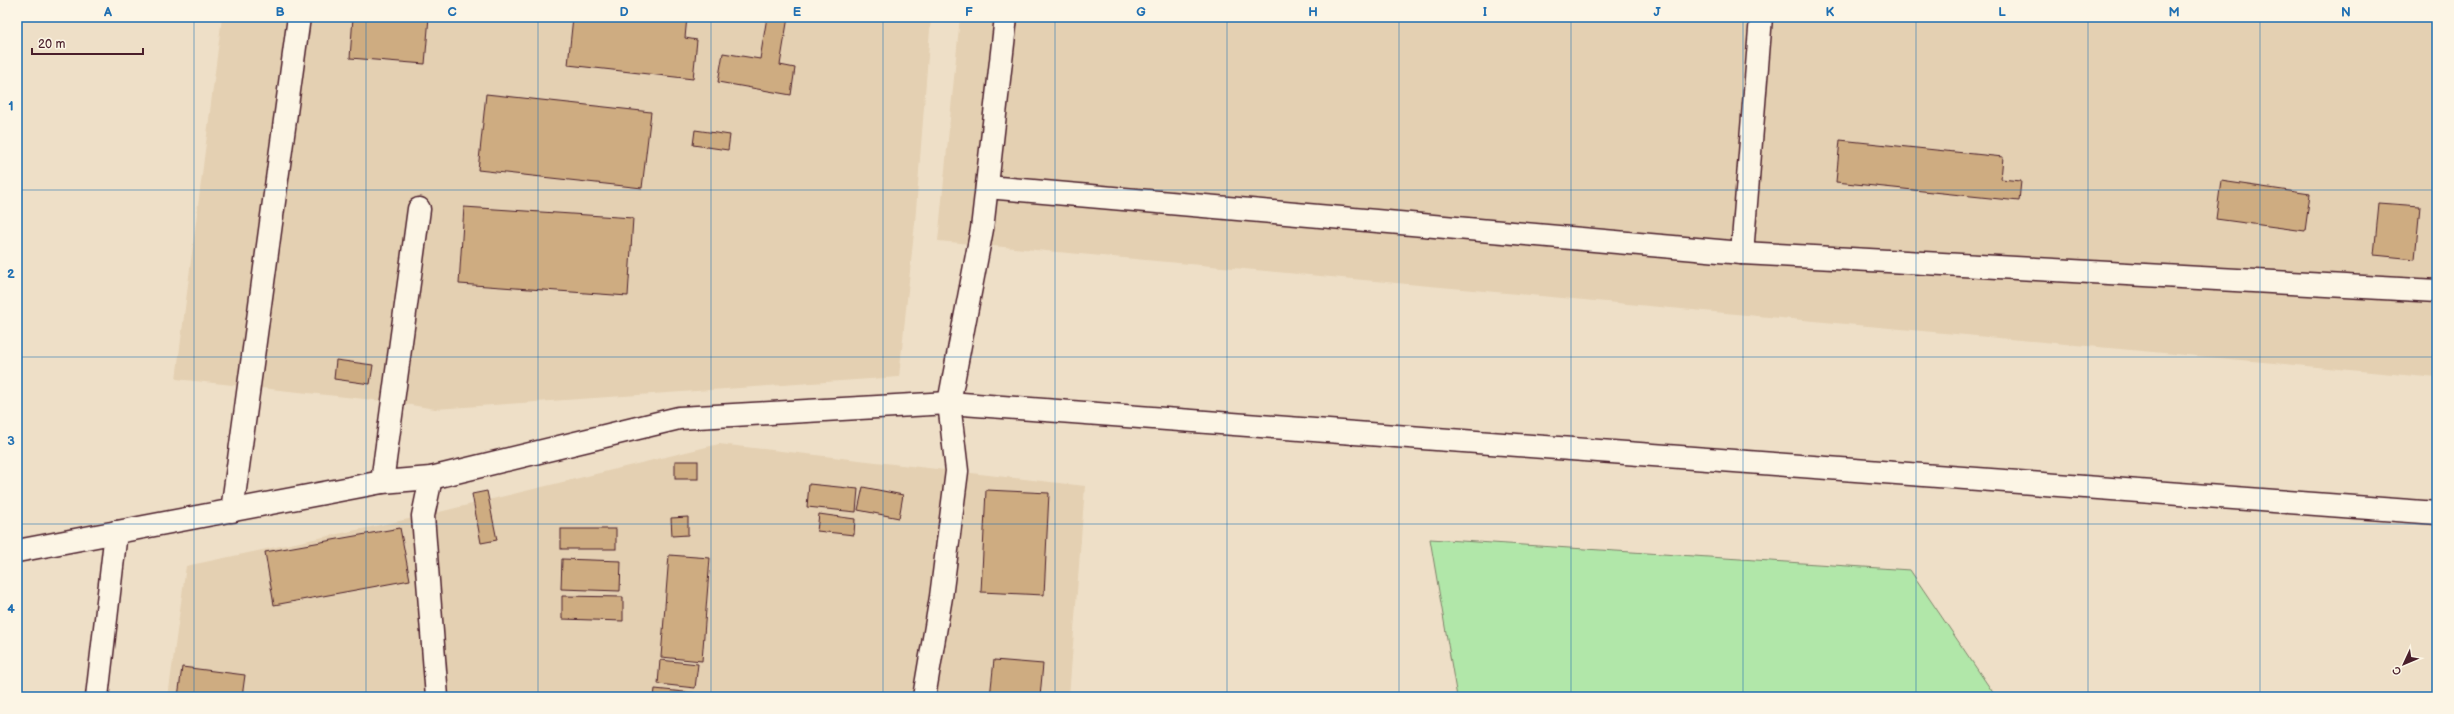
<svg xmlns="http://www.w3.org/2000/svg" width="2454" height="714" font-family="'Balsamiq Sans',sans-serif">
	<rect width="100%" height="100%" fill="#eedfc7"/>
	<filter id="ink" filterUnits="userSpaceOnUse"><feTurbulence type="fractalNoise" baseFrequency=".025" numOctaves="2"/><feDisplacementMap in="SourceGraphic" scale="8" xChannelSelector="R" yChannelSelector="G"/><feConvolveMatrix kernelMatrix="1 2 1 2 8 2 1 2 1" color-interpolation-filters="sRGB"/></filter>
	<g filter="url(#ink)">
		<g fill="#e4d0b2">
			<polygon points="222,17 931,17 915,223 899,377 435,409 393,402 176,379"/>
			<polygon points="960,17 2437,17 2437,378 938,241"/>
			<polygon points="719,444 1085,486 1069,697 168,697 186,566 423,516"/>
		</g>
		<polygon fill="#b1e7a9" stroke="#7e836a" points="1430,539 1910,570 1996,697 1457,697"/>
		<g fill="#ceac81" stroke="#4a1f2b">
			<polygon points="353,17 429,17 425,64 350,58"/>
			<polygon points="573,17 687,17 685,38 697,40 693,79 568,65"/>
			<polygon points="767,17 788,17 780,65 795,68 791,95 718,82 723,53 760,59"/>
			<polygon points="486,94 651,112 642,188 478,170"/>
			<polygon points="695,130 730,135 728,150 693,145"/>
			<polygon points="1840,140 2003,157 2001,179 2021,181 2019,201 1836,182"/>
			<polygon points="2221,181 2310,194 2305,231 2216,219"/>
			<polygon points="2379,203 2420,206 2415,259 2374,255"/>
			<polygon points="464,207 633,218 628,296 459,284"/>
			<polygon points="336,360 373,365 370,384 334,379"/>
			<rect x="675" y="461" width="23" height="18"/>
			<polygon points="809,484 858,489 856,512 807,507"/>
			<polygon points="863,487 903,495 899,518 858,510"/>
			<polygon points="986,490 1049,493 1044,595 981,592"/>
			<polygon points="487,491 497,540 481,543 472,494"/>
			<polygon points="819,514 855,519 854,535 817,531"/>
			<polygon points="688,517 688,535 672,536 671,518"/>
			<polygon points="400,528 410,580 274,605 265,552"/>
			<rect x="561" y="529" width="55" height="20"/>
			<polygon points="669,555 710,558 702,661 661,657"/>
			<polygon points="562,559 621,561 620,591 561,589"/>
			<polygon points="562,596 623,597 623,621 562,619"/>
			<polygon points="660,660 698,664 695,688 658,684"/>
			<polygon points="994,660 1043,664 1040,697 990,697"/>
			<polygon points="182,667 245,675 242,697 178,697"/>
			<polygon points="655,689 694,693 694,697 654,697"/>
		</g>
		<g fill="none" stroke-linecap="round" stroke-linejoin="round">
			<defs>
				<g id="lane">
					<polyline points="987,187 1742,253 2437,291"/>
					<polyline points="1742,253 1761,17"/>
					<polyline points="431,478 423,516 437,697"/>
					<polyline points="382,482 419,209"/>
					<polyline points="232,511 299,17"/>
					<polyline points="17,551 382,482 431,478 679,418 949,403 2437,513"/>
					<polyline points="97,697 116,532"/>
					<polyline points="924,697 941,597 957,471 949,403 982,229 1006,17"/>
				</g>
			</defs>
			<use href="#lane" stroke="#4a1f2b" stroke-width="25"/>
			<use href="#lane" stroke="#fcf5e5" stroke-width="22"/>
		</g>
	</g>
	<path fill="none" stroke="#1f6fb2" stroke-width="1" stroke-opacity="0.55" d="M194 17V697M366 17V697M538 17V697M711 17V697M883 17V697M1055 17V697M1227 17V697M1399 17V697M1571 17V697M1743 17V697M1916 17V697M2088 17V697M2260 17V697M17 190H2437M17 357H2437M17 524H2437"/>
	<rect width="2454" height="714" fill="none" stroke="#fcf5e5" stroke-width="44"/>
	<g transform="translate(2404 664) rotate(226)" stroke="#fcf5e5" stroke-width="3" paint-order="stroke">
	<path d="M0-3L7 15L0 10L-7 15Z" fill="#4a1f2b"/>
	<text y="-6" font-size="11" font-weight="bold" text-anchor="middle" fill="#4a1f2b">С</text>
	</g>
	<path d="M32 48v6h111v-6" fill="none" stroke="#4a1f2b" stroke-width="2"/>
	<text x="38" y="48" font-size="12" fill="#4a1f2b" stroke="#fcf5e5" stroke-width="3" paint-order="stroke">20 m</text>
	<rect x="22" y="22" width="2410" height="670" fill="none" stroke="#1f6fb2" stroke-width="1.5"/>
	<g font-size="13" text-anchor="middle" font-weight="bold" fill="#1f6fb2">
		<text x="108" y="16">A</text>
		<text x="280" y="16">B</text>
		<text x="452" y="16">C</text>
		<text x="624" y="16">D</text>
		<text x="797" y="16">E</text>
		<text x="969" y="16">F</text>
		<text x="1141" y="16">G</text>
		<text x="1313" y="16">H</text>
		<text x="1485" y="16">I</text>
		<text x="1657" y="16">J</text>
		<text x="1830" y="16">K</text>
		<text x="2002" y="16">L</text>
		<text x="2174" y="16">M</text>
		<text x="2346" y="16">N</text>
		<text x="11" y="110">1</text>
		<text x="11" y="278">2</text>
		<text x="11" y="445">3</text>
		<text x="11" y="613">4</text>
	</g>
</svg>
